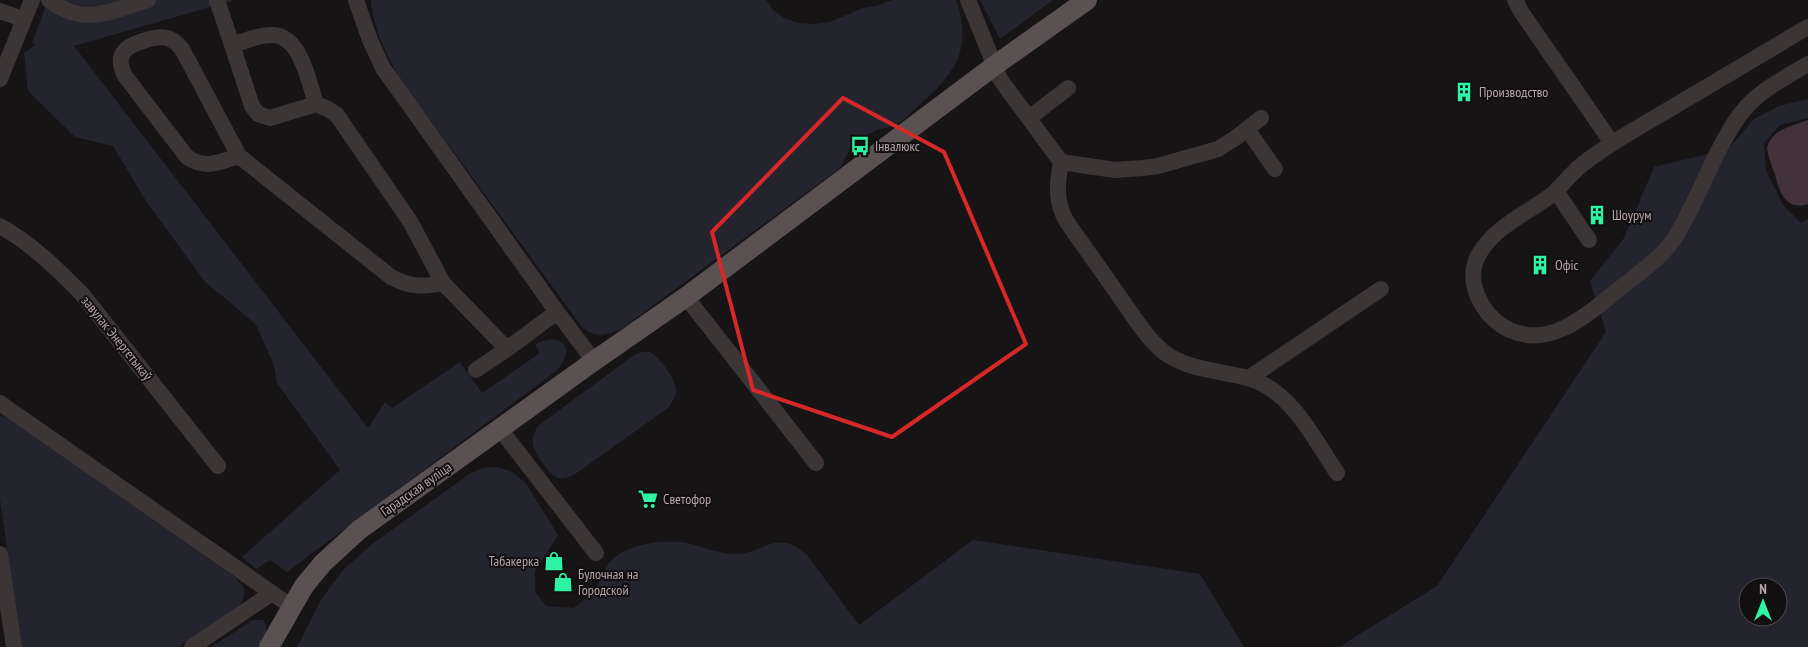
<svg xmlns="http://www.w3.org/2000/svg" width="1808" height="647" font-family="'PT Sans Narrow',sans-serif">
	<rect width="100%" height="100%" fill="#161414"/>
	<g fill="#24242e" fill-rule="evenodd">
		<path d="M48 0H235L74 46 368 428 385 402 392 408 460 362 482 393 540 353 535 345C562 329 578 350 555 372L287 572 270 560 256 569 242 557 340 470 277 383 274 365 256 325 232 304 205 282 146 201 113 146 75 137 28 91 24 53 36 44 32 43Z"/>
		<path d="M371 0H766L773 10 784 18 798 23 813 24 830 22 863 8 876 6 892 0H956C973 50 955 74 918 106 911 112 903 122 895 125 889 128 882 128 877 130 869 134 857 141 851 148 847 153 844 162 840 168L621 329C606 336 595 338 582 327L401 80C388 59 372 25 371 0Z"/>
		<polygon points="980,0 1053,0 1000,39"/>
		<path d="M1808 99V118L1780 125 1764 143 1766 171 1783 205 1801 223 1808 219V647H1339L1437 586 1606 332 1590 281 1624 238 1654 167 1728 149 1754 119 1779 106ZM1748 587H1778V617H1748Z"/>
		<path d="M641 352C643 352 648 352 649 352 659 355 676 380 676 390 676 397 672 402 668 408L574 475C569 477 564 479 559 478 552 476 548 471 544 465 534 452 528 441 538 426L634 355Z"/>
		<path d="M0 416 9 418 233 576C247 588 248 596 235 610L179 647H21L0 499Z"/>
		<path d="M498 467 512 472 525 482 558 535 535 571V592L546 606 574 608C581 602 591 595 596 587 603 579 605 564 614 558 632 543 665 539 687 543 704 547 718 554 736 554 768 552 776 528 807 555L859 625 973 540 1200 574 1244 647H297L322 598 344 569 372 544 471 473 483 468Z"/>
		<path d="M253 620H263C270 629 265 638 262 647H211Z"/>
	</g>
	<path fill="#43313c" d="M1808 120V204C1785 211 1780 192 1775 175 1772 166 1768 157 1767 148 1772 129 1792 126 1808 120Z"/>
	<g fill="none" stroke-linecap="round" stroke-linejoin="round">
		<g stroke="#3b3536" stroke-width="16">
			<path d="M49 0C84 27 110 11 148 0"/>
			<polyline points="217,0 232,45"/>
			<polyline points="356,0 370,40 383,68 557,312 594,361"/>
			<path d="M968 0 1000 79 1061 162C1057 184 1055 202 1067 222 1086 249 1105 276 1124 303 1136 320 1148 340 1165 353 1188 370 1222 371 1248 378 1291 390 1314 439 1337 473"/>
			<polyline points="1515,0 1522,13 1612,143"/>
			<polyline points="0,11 23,19"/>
			<path d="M1808 27C1763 54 1718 80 1673 107 1648 122 1622 136 1598 153 1589 159 1580 165 1573 173 1566 179 1561 187 1554 193 1530 212 1495 226 1479 254 1463 281 1483 318 1510 330 1553 350 1592 310 1623 286 1641 271 1661 258 1674 239 1699 200 1712 154 1739 116 1756 92 1783 79 1808 64"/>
			<polyline points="0,79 32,0"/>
			<path d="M316 104C309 83 301 37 274 35 260 34 245 41 232 45L252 106 258 114 270 118 316 104 328 109 337 115 411 223 443 283 507 349 557 312"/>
			<polyline points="1029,118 1068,88"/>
			<polyline points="1247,129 1275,169"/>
			<path d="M239 156C219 162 206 170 187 157L125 76C115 56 123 47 143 41 159 36 171 34 182 49L239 156 391 277C409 287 424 287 443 283"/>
			<polyline points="1061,162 1115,170 1143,168 1158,166 1218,149 1234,139 1261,118"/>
			<polyline points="1556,191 1589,240"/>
			<path d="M0 226C31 243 57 269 82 294L218 466"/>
			<polyline points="686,297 816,463"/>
			<polyline points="476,370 507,349"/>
			<polyline points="1249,378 1381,289"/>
			<polyline points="0,403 272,593"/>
			<polyline points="500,429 596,553"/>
			<polyline points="0,554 14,647"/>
			<polyline points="192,647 272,593 291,606"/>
		</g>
		<polyline stroke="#5a5153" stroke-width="20" points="269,647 304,586 323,563 359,530 594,361 686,297 994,66 1087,0"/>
	</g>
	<path fill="none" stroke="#d62828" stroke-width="4" stroke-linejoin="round" d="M843 98 944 152 1026 344 892 437 753 390 712 232Z"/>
	<defs>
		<symbol id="building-bare" viewBox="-9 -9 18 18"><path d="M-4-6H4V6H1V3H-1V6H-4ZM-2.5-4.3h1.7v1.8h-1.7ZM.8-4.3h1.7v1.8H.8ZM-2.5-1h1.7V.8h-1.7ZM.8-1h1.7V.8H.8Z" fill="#2ef3a4" stroke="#110f0f" stroke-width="2.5" paint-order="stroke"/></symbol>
		<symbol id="bus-bare" viewBox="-9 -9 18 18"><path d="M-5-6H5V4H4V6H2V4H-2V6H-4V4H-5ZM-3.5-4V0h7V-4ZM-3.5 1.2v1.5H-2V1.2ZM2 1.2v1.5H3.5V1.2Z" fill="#2ef3a4" stroke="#110f0f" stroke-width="2.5" paint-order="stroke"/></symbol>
		<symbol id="supermarket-bare" viewBox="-9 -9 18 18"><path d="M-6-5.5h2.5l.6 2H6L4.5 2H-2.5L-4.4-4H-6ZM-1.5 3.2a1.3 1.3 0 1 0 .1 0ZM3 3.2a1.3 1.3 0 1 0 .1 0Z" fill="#2ef3a4" stroke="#110f0f" stroke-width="2.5" paint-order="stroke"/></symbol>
		<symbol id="shop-bare" viewBox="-9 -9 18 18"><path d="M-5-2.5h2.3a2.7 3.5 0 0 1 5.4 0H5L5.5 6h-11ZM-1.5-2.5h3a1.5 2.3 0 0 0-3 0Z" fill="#2ef3a4" stroke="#110f0f" stroke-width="2.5" paint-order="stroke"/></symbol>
	</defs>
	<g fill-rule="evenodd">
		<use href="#building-bare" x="1450" y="78" width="28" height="28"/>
		<use href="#bus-bare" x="846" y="132" width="28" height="28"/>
		<use href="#building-bare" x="1583" y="201" width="28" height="28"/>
		<use href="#building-bare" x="1526" y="251" width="28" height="28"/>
		<use href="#supermarket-bare" x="634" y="485" width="28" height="28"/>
		<use href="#shop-bare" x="540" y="547" width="28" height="28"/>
		<use href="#shop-bare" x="549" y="568" width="28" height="28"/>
	</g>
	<g text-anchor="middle" stroke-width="4" stroke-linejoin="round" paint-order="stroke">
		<g font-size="14" fill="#b6a5ac" stroke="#110f0f" text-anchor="start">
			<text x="1479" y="97">Производство</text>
			<text x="875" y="151">Інвалюкс</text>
			<text x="1612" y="220">Шоурум</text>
			<text x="1555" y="270">Офіс</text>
			<text x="663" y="504">Светофор</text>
			<text x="539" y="566" text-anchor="end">Табакерка</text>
			<text x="578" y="579">Булочная на<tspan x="578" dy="16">Городской</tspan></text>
		</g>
		<g font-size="14" fill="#b6a5ac" stroke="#110f0f">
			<text transform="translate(117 338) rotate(51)" y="5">завулак Энергетыкаў</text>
			<text transform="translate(416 489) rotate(-35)" y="5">Гарадская вуліца</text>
		</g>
	</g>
	<g transform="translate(1763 602)"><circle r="24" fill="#110f0f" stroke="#534b4e"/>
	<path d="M0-4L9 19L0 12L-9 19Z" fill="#2ef3a4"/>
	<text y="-8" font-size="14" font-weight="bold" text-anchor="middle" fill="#b6a5ac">N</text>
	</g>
</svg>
